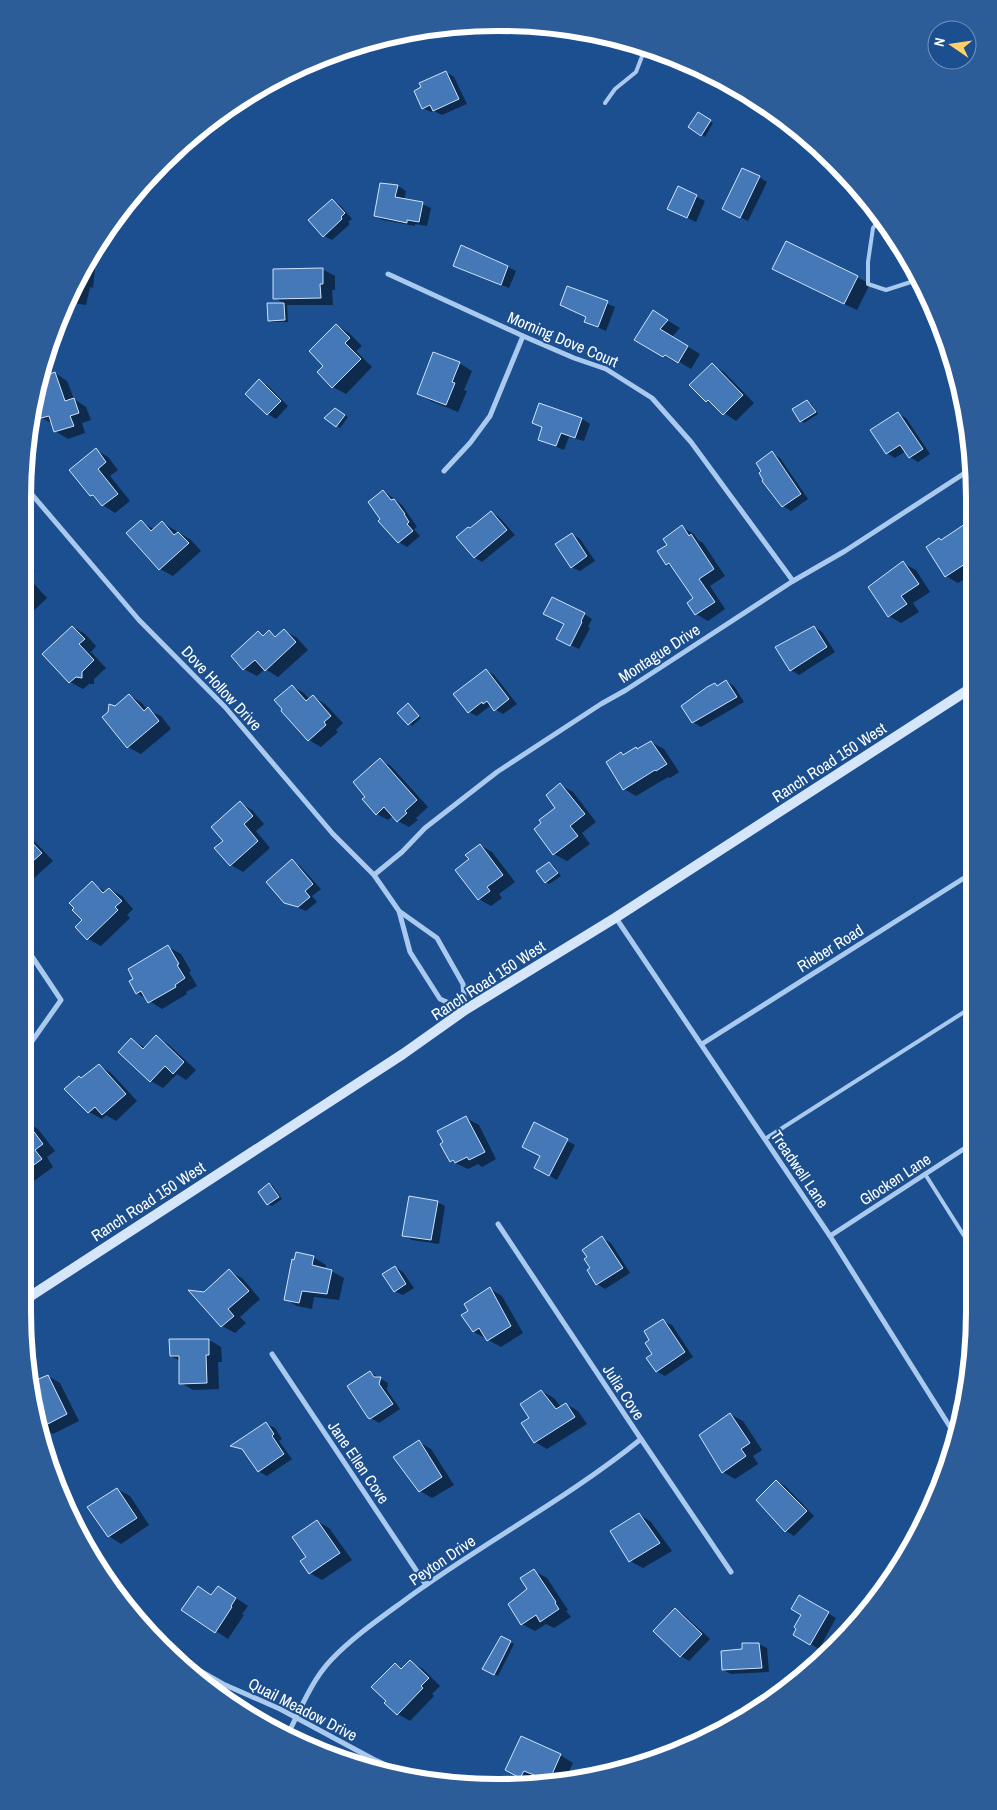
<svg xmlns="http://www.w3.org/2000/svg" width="997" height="1810" font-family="'Archivo Narrow',sans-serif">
	<rect width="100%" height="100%" fill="#1b4f8f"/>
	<g fill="#0007">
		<polygon points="446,72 454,77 467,104 442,115 434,111 431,112 423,108"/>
		<polygon points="698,113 713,123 705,137 689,127"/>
		<polygon points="759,177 767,182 748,221 732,213"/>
		<polygon points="398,186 406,191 404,200 422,204 431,208 427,226 415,224 415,226 383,220 375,216"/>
		<polygon points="678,188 705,201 696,222 677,213"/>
		<polygon points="332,200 340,205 352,219 348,222 350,224 332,240 324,236"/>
		<polygon points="85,263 95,269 93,288 90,287 86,305 68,302"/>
		<polygon points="455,266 508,267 516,271 509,288"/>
		<polygon points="322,269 335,276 335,290 332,290 333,305 287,305 288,322 273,322 269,320 269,305 285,304 275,298"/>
		<polygon points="786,276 857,277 870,284 857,310"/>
		<polygon points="568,288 615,307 606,331 586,322 587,318 561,305"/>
		<polygon points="665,319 680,328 672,337 700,354 691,369 678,361 676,363 636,339"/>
		<polygon points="337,326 349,333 362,346 356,351 372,367 346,394 333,387 325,366"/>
		<polygon points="459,363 472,371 464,390 467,391 458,412 431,401 418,394"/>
		<polygon points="712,365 724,372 754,403 736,421 707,401"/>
		<polygon points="55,373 67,381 74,399 86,407 91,420 82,423 85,433 68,439 55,431 53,424 42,418 39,410 36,408 41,378"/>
		<polygon points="259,381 267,385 288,406 276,419 268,414"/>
		<polygon points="807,401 811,403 818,414 804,423 801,421"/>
		<polygon points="540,405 582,419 590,424 584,441 569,437 564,450 539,439 543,428 534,423"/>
		<polygon points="339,411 348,417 340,428 337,426"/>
		<polygon points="898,414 906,418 930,454 918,462 910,457 906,451 895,458 887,453"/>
		<polygon points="96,450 108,457 118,470 110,476 130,501 115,513 103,505 97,499 91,495"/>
		<polygon points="772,453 780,458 808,499 791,511 783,506"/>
		<polygon points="384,491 402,505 417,527 414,529 420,536 407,547 399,542"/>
		<polygon points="491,512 499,517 515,535 482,562 474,557 470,529"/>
		<polygon points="141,522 154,529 163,523 191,540 201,551 173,576 160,569"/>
		<polygon points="965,526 971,529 971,575 958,583 946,576 942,541"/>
		<polygon points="682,527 694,534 698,540 703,543 725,576 710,586 725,609 708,621 696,614 695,599 674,568 667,564 668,545"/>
		<polygon points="572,534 580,539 595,561 580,571 571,567"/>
		<polygon points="23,558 35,571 28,577 47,598 28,616 23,613"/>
		<polygon points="903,563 916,570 930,592 913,603 919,612 901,623 889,616"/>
		<polygon points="584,614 592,619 588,627 590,628 579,649 566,643"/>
		<polygon points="73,627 85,634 96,646 91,652 106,668 94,679 94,684 89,684 83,689 70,682"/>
		<polygon points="814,627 822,632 835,652 799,675 791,670"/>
		<polygon points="284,630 297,638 308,650 278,677 265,669 257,676 244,669 232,656 258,633 264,636 269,632 277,637"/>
		<polygon points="486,670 494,675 517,704 503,714 490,706 477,716 469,712"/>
		<polygon points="726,681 734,686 744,702 701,727 693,722 715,684 718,686"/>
		<polygon points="292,686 304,693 310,700 313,697 325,704 343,723 336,730 338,732 321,747 309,740"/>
		<polygon points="129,695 142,703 147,710 161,716 171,729 141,754 128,747 115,707"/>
		<polygon points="408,705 421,718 412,726 399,713"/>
		<polygon points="651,742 664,749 679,772 670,778 668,777 636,796 624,789 621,753 624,755"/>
		<polygon points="380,760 391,766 428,807 416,818 418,820 409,827 398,821 393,816 388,820 377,814"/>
		<polygon points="560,785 573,792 596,822 582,833 590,844 567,861 554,854"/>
		<polygon points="240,803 252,810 264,824 256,831 270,848 243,872 231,865 224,841"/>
		<polygon points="23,829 53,861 32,880 23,875"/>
		<polygon points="480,845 492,852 515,882 499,894 502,898 491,906 479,899 471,860"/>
		<polygon points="292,861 300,866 321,889 312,896 317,902 306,911 285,902"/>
		<polygon points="549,863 553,865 561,876 549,884 546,882"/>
		<polygon points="92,883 106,892 110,889 122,896 133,909 127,915 130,918 101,946 88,939 77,927 84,921"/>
		<polygon points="168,947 181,954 191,971 189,972 197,986 186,992 187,994 162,1009 137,993"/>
		<polygon points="156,1037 168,1044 196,1070 186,1080 177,1074 163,1088 151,1081 120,1051 132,1039 145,1048"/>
		<polygon points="99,1065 111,1073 137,1101 116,1121 106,1115 102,1119 89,1112 82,1079"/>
		<polygon points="466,1118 479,1125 496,1159 482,1167 478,1164 468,1169 451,1161"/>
		<polygon points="26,1122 38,1129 55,1151 47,1157 53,1167 23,1189 23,1124"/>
		<polygon points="567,1141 575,1145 557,1180 536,1168 542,1156"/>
		<polygon points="270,1184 273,1186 282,1199 272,1206 268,1204 259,1192"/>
		<polygon points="437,1202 445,1206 439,1244 412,1240 404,1235"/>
		<polygon points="602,1238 611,1243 630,1273 605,1289 597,1284 588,1258"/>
		<polygon points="313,1257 326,1265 325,1269 331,1271 344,1278 339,1300 314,1297 312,1309 297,1306 285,1299"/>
		<polygon points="395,1267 403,1272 414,1288 403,1295 394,1291"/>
		<polygon points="229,1271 242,1278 260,1299 240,1317 246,1323 235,1333 222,1326 204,1293"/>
		<polygon points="490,1289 502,1296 523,1333 501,1347 474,1332 470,1311"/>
		<polygon points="663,1321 672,1325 693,1357 665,1376 656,1371 654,1355"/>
		<polygon points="209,1340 221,1347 222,1362 218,1362 219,1389 193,1390 181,1383 180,1361 171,1356"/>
		<polygon points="370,1372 388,1383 387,1390 400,1409 379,1423 369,1417"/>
		<polygon points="48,1376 60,1383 79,1421 53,1434 42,1427 34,1383"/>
		<polygon points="541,1391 554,1398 561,1407 566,1404 578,1411 587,1424 547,1449 535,1442 531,1418"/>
		<polygon points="730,1414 743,1421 762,1450 753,1456 758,1464 735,1479 723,1472"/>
		<polygon points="267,1424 275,1428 282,1439 279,1441 292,1459 267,1476 258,1471 245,1451 232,1446"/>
		<polygon points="419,1442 431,1449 454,1485 432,1498 420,1491 394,1457"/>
		<polygon points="777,1482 785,1486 814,1516 794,1536 786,1531"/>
		<polygon points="117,1489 130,1496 149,1525 121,1544 109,1536"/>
		<polygon points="639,1514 651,1522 672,1551 643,1568 630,1561 612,1531"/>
		<polygon points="317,1521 329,1528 352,1560 322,1580 310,1573 308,1557"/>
		<polygon points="534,1571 547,1578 568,1610 566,1611 571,1617 554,1628 546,1624 535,1631 522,1624"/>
		<polygon points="199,1587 212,1595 230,1594 248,1606 242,1614 244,1615 228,1639 216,1631"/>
		<polygon points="800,1597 836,1618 819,1649 795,1635 803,1615"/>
		<polygon points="675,1609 683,1614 710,1639 689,1661 681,1656 654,1631"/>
		<polygon points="502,1637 514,1644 498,1676 484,1669"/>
		<polygon points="759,1644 767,1648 769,1672 731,1674 723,1670 744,1651"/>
		<polygon points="410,1662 423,1669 440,1686 432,1694 434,1696 410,1721 398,1714 395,1665 403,1669"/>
		<polygon points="560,1755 573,1763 566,1778 549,1782 536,1777 533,1784 506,1770"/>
	</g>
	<g fill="#4478b7" stroke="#cfe3fa">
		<polygon points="446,71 459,99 433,111 430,105 422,109 414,91 421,87 419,83"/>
		<polygon points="698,112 711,120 701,136 688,127"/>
		<polygon points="742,168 760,176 740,218 722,209"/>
		<polygon points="380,183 398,185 395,197 423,202 419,222 407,220 407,223 374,216"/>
		<polygon points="678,186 697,195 687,218 667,209"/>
		<polygon points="332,199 345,213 341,217 342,219 323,237 308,220"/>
		<polygon points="786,241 858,276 844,304 772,269"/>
		<polygon points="461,245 508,266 501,285 453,266"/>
		<polygon points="323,268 323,284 320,284 321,298 273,299 273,269"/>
		<polygon points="567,286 608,301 598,327 584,322 586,317 560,305"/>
		<polygon points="267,303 284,303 285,320 268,321"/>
		<polygon points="653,310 668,320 660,329 688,346 678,363 665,355 663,357 634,340"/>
		<polygon points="336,324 350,338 345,343 361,359 332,388 317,372 323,366 309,351"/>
		<polygon points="433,352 460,362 452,382 455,383 446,405 417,394"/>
		<polygon points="712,363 743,395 723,415 708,400 706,402 689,385"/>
		<polygon points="55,372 65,401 74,398 79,413 70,416 74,426 54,432 49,416 41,418 36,404 42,377"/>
		<polygon points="259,379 281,401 267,415 245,394"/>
		<polygon points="807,400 816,412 800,422 792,409"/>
		<polygon points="539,403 582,418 575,438 561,433 556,446 538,440 542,427 532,423"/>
		<polygon points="335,408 345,415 336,427 324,418"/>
		<polygon points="898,412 923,449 909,458 900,445 886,454 870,430"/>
		<polygon points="96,448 106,462 98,469 118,494 102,506 93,495 90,496 69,470"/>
		<polygon points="772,451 801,494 782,507 762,481 763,480 759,473 761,471 756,463"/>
		<polygon points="383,490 391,500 394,499 405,514 404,514 409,522 407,524 413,531 398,543 378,521 380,519 368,502"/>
		<polygon points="491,511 507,530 474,558 456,537 468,527 470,528"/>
		<polygon points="141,520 151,531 162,521 174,535 178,532 189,543 159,570 126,533"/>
		<polygon points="965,524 971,533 971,551 964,556 968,562 945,577 926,547 939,538 941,540"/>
		<polygon points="682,525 689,536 691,534 714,569 699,579 715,602 695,615 687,603 693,598 669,563 666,565 657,551 667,545 663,539"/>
		<polygon points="572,533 587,556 571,568 555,544"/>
		<polygon points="903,561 919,584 901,596 907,604 888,617 868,587"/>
		<polygon points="552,597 585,613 581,621 582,622 570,646 556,639 564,624 543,614"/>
		<polygon points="72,626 85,639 79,644 94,660 82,672 82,678 76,677 69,683 42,654"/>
		<polygon points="814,626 827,647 790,671 775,647"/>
		<polygon points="284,629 296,642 265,671 255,660 243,670 231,656 258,631 263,636 269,630 275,637"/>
		<polygon points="486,669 509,699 494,711 487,701 483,704 482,702 468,713 453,694"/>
		<polygon points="726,680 737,697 692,723 681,706 707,687 715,683 717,686"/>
		<polygon points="292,685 306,701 313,695 331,716 324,722 326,725 308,741 281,711 282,709 274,700"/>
		<polygon points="129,694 144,711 148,707 159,721 127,748 102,717 108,712 109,704 115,706"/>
		<polygon points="408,703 419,716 408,725 397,713"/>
		<polygon points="651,741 667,764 656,771 655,770 623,790 606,762 621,752 623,755 636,747 637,749"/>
		<polygon points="380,758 417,800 405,811 407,813 397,822 384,807 376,815 362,799 365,797 353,782"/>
		<polygon points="560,783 585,814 570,826 578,836 553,855 534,829 541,823 539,820 555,808 546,795"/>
		<polygon points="240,801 253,816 244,824 258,841 230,866 214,848 223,841 211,827"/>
		<polygon points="23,833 42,853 23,870"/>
		<polygon points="480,844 503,875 487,887 490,891 478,900 455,870 469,859 465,855"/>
		<polygon points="292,859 313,884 305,891 310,897 298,907 284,903 266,882"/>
		<polygon points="549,862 558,873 545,883 536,871"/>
		<polygon points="92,881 103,893 109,888 122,901 115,907 118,910 87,940 75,927 82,920 72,910 74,908 69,903"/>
		<polygon points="168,945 179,964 177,965 185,978 175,985 176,987 148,1003 141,991 136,994 129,981 133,979 128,969"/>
		<polygon points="156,1035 184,1062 173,1074 165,1066 150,1082 118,1052 131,1038 143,1049"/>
		<polygon points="99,1064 126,1094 102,1115 95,1107 88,1113 64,1089 79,1076 81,1078"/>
		<polygon points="466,1116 485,1152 469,1160 467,1157 455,1163 453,1160 450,1162 440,1144 443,1142 437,1131"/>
		<polygon points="23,1117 43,1144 35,1150 42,1159 23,1173"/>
		<polygon points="534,1122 568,1139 549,1176 534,1168 540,1156 522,1147"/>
		<polygon points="269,1183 279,1197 267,1205 258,1192"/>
		<polygon points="409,1196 438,1201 431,1240 402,1236"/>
		<polygon points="602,1236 623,1268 596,1285 587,1270 590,1268 584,1259 587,1257 582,1250"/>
		<polygon points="296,1252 314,1256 312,1265 332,1270 327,1294 302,1291 299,1303 284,1300 292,1259 294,1260"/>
		<polygon points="395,1266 406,1284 394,1292 382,1274"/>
		<polygon points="229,1269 249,1291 228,1309 234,1316 221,1327 188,1290 204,1292"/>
		<polygon points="490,1287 511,1326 487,1341 479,1328 473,1332 461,1315 468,1311 464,1304"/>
		<polygon points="663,1319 685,1352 656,1372 646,1358 652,1354 645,1343 649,1340 644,1331"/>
		<polygon points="169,1339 209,1339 209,1355 206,1355 207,1383 179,1384 179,1356 170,1356"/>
		<polygon points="370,1371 374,1377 381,1377 379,1384 393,1404 370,1419 368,1418 347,1386"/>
		<polygon points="48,1375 67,1414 42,1427 34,1381"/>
		<polygon points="541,1390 556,1409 566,1403 575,1417 534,1443 521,1423 529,1418 520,1404"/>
		<polygon points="730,1413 750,1443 741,1449 746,1456 722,1473 699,1435"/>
		<polygon points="266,1422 274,1434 272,1436 284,1454 258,1472 242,1449 230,1446"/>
		<polygon points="419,1440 442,1477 419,1492 393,1457"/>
		<polygon points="776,1480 807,1511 785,1532 756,1500"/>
		<polygon points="117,1488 137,1518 108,1537 87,1507"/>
		<polygon points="639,1513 660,1543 629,1562 610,1531"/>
		<polygon points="317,1520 340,1553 309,1574 300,1561 306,1557 292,1537"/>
		<polygon points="534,1569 556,1602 555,1603 559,1609 540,1622 536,1615 521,1625 508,1604 527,1589 520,1578"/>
		<polygon points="198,1586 211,1595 218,1586 236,1598 231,1606 232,1607 215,1633 181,1610"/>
		<polygon points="799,1595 829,1612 810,1645 793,1635 796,1629 794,1627 801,1615 791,1609"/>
		<polygon points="675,1608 702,1634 680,1657 653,1631"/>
		<polygon points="501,1636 511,1641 494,1675 482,1669"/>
		<polygon points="742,1643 759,1643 762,1668 722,1670 721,1651 742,1649"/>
		<polygon points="410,1660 429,1678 421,1686 423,1688 397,1715 384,1703 386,1701 371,1687 395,1663 401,1669"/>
		<polygon points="521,1736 561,1754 549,1781 524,1771 520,1778 505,1770"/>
	</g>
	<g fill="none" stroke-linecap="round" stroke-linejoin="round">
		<g stroke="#a9c9ee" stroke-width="4">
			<polyline points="605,103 615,89 636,72 646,46"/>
			<polyline points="881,218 873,228 868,262 868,284 886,290 917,280"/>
			<polyline points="765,1139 972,1007"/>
			<polyline points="925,1174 973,1250"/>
		</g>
		<g stroke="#a9c9ee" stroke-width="5">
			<polyline points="388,274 523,336 574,358 606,369 652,398 691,442 793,581"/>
			<polyline points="444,471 470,443 490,416 523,336"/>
			<polyline points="23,484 139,620 225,707 333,834 374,875 399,911 437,938 463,984 465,1010 440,999 410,952 399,911"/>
			<polyline points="374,875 402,852 425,828 497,772 601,704 626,690 793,581 845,551 971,469"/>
			<polyline points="616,918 830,1236 957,1438"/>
			<polyline points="702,1044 972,873"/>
			<polyline points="23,1054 61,1000 23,943"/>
			<polyline points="498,1224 641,1439 731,1572"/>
			<polyline points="830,1236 973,1143"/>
			<polyline points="272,1354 426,1585"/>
			<polyline points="188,1664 223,1684 280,1709 373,1759 408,1775"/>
			<path d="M289 1732C301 1708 312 1680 331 1660 353 1637 379 1619 405 1600 481 1544 567 1499 641 1439"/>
		</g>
		<polyline stroke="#d6e6fa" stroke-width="10" points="23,1301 403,1054 465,1010 615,918 971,688"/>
	</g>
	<g text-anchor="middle" stroke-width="4" stroke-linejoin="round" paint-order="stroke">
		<g font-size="16" fill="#fff" stroke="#1b4f8f">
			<text transform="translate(563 339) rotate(23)" y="6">Morning Dove Court</text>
			<text transform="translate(659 653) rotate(-33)" y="6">Montague Drive</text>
			<text transform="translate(222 688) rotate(47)" y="6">Dove Hollow Drive</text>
			<text transform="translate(829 762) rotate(-33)" y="6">Ranch Road 150 West</text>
			<text transform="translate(830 948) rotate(-32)" y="6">Rieber Road</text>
			<text transform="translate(488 980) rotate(-33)" y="6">Ranch Road 150 West</text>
			<text transform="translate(800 1169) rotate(56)" y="6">Treadwell Lane</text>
			<text transform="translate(895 1179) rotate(-33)" y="6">Glocken Lane</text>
			<text transform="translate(148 1201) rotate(-33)" y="6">Ranch Road 150 West</text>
			<text transform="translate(624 1392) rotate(57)" y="6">Julia Cove</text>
			<text transform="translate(359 1462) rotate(56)" y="6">Jane Ellen Cove</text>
			<text transform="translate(442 1560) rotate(-34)" y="6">Peyton Drive</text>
			<text transform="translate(303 1709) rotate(27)" y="6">Quail Meadow Drive</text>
		</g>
	</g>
	<path d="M0 0H997V1810H0ZM498 31H499A467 467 0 0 1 966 498V1312A467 467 0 0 1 499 1779H498A467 467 0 0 1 31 1312V498A467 467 0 0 1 498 31Z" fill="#2d5d98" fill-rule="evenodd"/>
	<path fill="none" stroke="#fff" stroke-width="6" d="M498 31H499A467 467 0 0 1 966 498V1312A467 467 0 0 1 499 1779H498A467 467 0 0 1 31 1312V498A467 467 0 0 1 498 31Z"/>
	<g transform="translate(952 45) rotate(283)"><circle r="24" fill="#1b4f8f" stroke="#7695bc"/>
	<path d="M0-4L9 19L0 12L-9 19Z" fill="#ffd166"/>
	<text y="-8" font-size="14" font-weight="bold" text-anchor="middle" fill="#ffffff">N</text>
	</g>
</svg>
